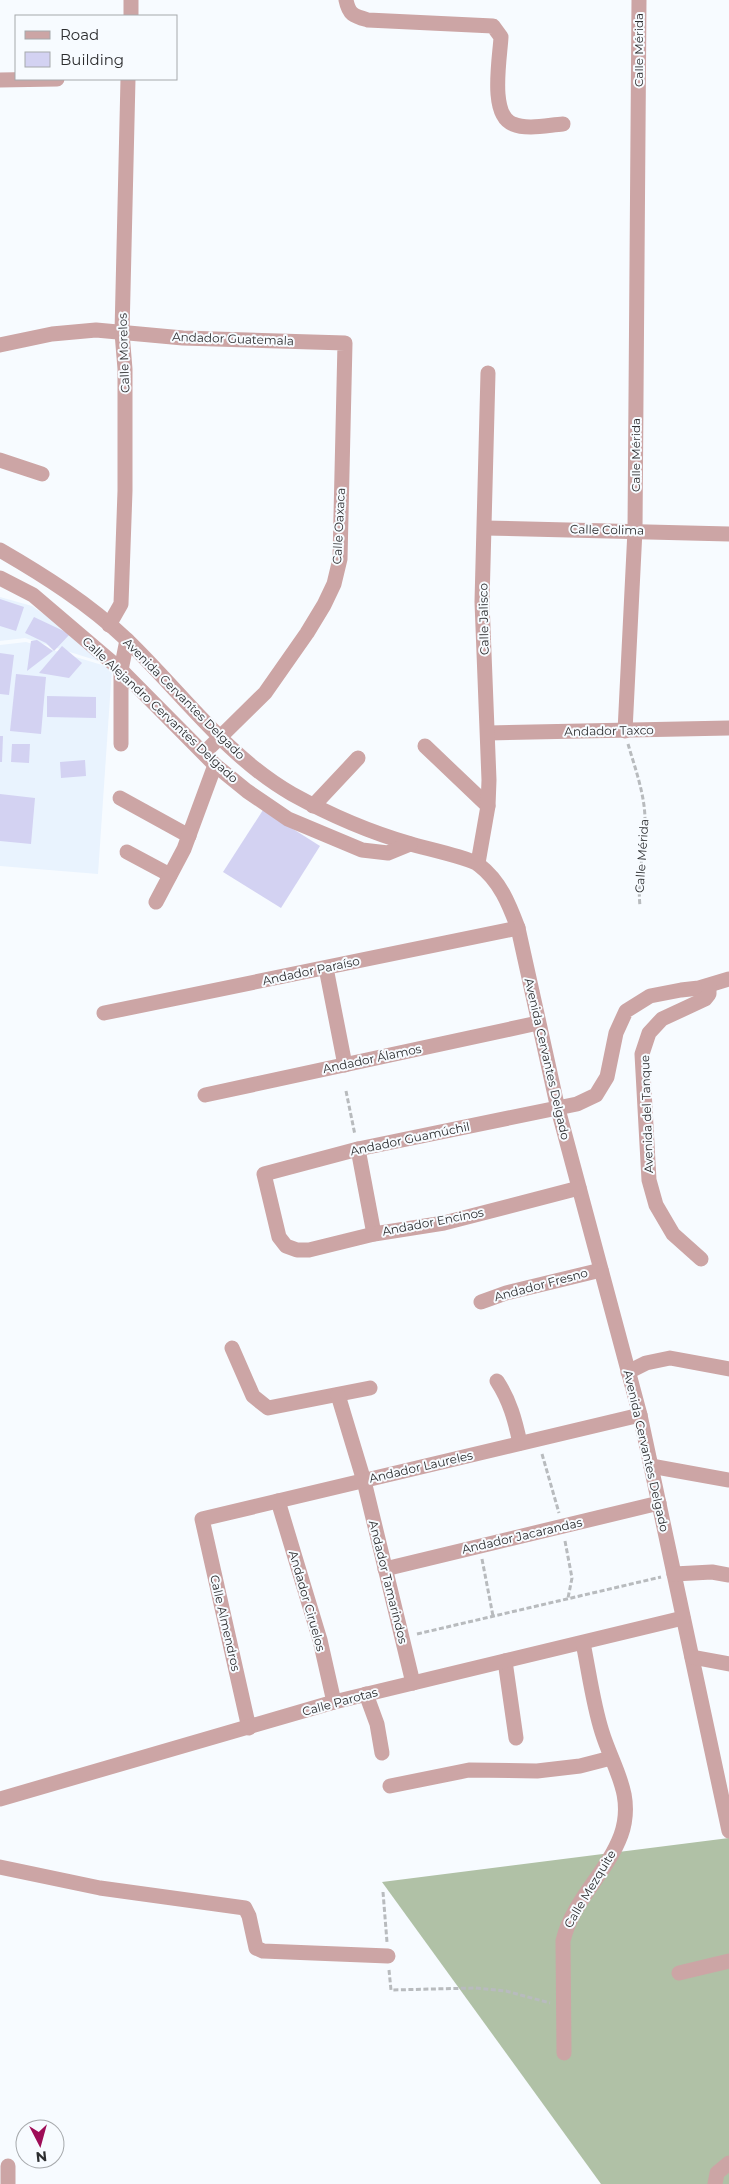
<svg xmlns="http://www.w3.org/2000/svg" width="729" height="2184" font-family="Montserrat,sans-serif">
	<rect width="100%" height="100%" fill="#f7fbff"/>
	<g fill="#e9f3fe">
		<polygon points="0,597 32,606 75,636 108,664 25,638 0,641"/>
		<polygon points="26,642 112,668 98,874 0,866 0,645"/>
	</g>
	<polygon fill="#b0c1a6" points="729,1838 729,2184 601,2184 382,1882"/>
	<g fill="#d3d2f2">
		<polygon points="0,599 24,607 16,631 0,626"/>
		<polygon points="34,617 70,634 54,651 46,643 25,633"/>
		<polygon points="37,640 53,651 27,671 31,641"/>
		<polygon points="62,646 82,663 69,678 39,673"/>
		<polygon points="0,653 14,655 9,695 0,694"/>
		<polygon points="16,674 46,677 41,734 10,731"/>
		<polygon points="47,696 96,697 96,718 47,717"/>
		<polygon points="0,736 3,736 2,762 0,762"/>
		<polygon points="12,744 30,744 29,763 11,762"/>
		<polygon points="85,760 86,776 61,778 60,762"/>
		<polygon points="0,794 35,798 31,844 0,841"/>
		<polygon points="263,810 320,846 281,908 223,872"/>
	</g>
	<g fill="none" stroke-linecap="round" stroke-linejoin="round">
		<g stroke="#b8bbbe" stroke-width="3" stroke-dasharray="5 2.5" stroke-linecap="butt">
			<path d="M628 744C635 768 645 795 645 820 645 849 637 877 640 906"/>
			<polyline points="346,1091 355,1135"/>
			<polyline points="542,1454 559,1513"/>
			<polyline points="565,1541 572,1578 568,1598"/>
			<polyline points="482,1559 493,1616"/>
			<polyline points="417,1634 661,1577"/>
			<polyline points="383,1892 387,1942"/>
			<polyline points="389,1970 391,1990 475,1988 506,1991 550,2003"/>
		</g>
		<g stroke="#cca5a5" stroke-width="15">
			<path d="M346 0C349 15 354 16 368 20L493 26 501 37C500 58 489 115 513 124 527 130 548 125 563 124"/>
			<polyline points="131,16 131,0"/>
			<polyline points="0,80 57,79"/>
			<polyline points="0,345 52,334 96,330 183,338 345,343 340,559 334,584 324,605 307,633 265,693 204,753"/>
			<polyline points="0,460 42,474"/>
			<polyline points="485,528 729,534"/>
			<path d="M0 550C45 576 89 604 127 640 181 692 226 756 292 794 330 815 369 832 411 844 424 848 471 858 479 865 500 881 509 904 518 928L558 1109 640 1415 729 1831"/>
			<polyline points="0,578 33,595 121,670 215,765 247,791 288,819 362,850 388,853 410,844"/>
			<polyline points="109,625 121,604 125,491 125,369 122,333 128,79"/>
			<polyline points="625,731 635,530 639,0"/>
			<polyline points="488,733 729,728"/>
			<polyline points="121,744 121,670 127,640"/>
			<polyline points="425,746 488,806"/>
			<polyline points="120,798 189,836"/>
			<polyline points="313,806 358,758"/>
			<polyline points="127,852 170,875"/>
			<polyline points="478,863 488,806 489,780 482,602 488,373"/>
			<polyline points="156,902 184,849 215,765"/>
			<polyline points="326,968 345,1065"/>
			<polyline points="104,1013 518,928"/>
			<polyline points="205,1095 538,1023"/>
			<polyline points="358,1149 374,1234"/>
			<polyline points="579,1188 444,1223 374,1234 309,1250 297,1250 286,1246 279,1237 264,1174 358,1149 577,1104 596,1095 607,1077 616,1033 626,1011 650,996 681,990 699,988 729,979"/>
			<polyline points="701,1259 673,1234 656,1205 649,1180 642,1054 649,1033 662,1019 705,999 709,994 709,986"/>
			<polyline points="481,1302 506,1293 601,1270"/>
			<polyline points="232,1348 253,1396 268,1408 370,1388"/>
			<polyline points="628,1372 646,1363 670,1358 729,1369"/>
			<path d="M497 1381C510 1401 515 1420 520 1443"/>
			<polyline points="338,1395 364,1481 413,1683"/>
			<polyline points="651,1466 729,1480"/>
			<polyline points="278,1501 320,1640 334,1702"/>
			<polyline points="385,1569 659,1503"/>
			<polyline points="674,1574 712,1572 729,1575"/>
			<polyline points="692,1657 729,1664"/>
			<polyline points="505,1661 516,1738"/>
			<polyline points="366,1694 377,1724 382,1753"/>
			<polyline points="249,1728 202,1519 640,1415"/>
			<polyline points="390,1786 469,1770 537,1771 580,1766 611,1758"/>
			<polyline points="0,1799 334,1702 683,1618"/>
			<polyline points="0,1867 100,1888 245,1908 249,1916 256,1948 263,1951 388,1956"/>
			<polyline points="679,1973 729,1961"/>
			<path d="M564 2053 563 1941C572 1901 607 1873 621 1835 635 1795 613 1768 602 1732 593 1704 589 1672 583 1643"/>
			<polyline points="8,2166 8,2184"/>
			<polyline points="715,2184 717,2173 729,2163"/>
		</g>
	</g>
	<g text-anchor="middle" stroke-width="4" stroke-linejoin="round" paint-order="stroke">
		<g font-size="12" fill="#2c2d2f" stroke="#f7fbff">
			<text transform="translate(639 50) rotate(-90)" y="4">Calle Mérida</text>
			<text transform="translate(233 339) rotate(2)" y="4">Andador Guatemala</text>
			<text transform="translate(124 353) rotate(-92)" y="4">Calle Morelos</text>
			<text transform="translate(636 455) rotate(-90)" y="4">Calle Mérida</text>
			<text transform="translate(339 526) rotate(-87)" y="4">Calle Oaxaca</text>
			<text transform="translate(607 530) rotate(1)" y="4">Calle Colima</text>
			<text transform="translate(484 619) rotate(-91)" y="4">Calle Jalisco</text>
			<text transform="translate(184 699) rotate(45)" y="4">Avenida Cervantes Delgado</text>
			<text transform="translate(160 710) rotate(43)" y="4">Calle Alejandro Cervantes Delgado</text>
			<text transform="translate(609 731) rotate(-1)" y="4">Andador Taxco</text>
			<text transform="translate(642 856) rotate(-86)" y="4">Calle Mérida</text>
			<text transform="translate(311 971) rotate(-12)" y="4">Andador Paraíso</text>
			<text transform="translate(372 1059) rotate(-12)" y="4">Andador Álamos</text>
			<text transform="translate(547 1059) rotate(77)" y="4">Avenida Cervantes Delgado</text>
			<text transform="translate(647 1114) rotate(-92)" y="4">Avenida del Tanque</text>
			<text transform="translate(410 1139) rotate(-12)" y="4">Andador Guamúchil</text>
			<text transform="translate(433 1222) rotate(-11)" y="4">Andador Encinos</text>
			<text transform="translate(541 1285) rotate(-15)" y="4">Andador Fresno</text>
			<text transform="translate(646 1451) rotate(77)" y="4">Avenida Cervantes Delgado</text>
			<text transform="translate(421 1467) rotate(-13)" y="4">Andador Laureles</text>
			<text transform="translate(522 1536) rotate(-13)" y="4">Andador Jacarandas</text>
			<text transform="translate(388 1582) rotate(76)" y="4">Andador Tamarindos</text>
			<text transform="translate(307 1601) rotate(74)" y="4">Andador Ciruelos</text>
			<text transform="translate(225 1623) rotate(77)" y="4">Calle Almendros</text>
			<text transform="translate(340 1702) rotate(-15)" y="4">Calle Parotas</text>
			<text transform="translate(590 1889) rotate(-59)" y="4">Calle Mezquite</text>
		</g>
	</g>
	<rect x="15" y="15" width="162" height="65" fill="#f7fbff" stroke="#a6a9ac"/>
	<rect x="25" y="31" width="25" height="8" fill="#cca5a5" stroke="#a6a9ac"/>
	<text x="60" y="40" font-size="15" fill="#2c2d2f">Road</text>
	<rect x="25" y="52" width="25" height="15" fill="#d3d2f2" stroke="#a6a9ac"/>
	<text x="60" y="65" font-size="15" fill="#2c2d2f">Building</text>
	<g transform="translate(40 2144) rotate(174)"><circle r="24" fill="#f7fbff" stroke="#a6a9ac"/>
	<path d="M0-4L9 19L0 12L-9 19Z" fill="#9e0d57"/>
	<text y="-8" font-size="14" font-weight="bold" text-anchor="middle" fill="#2c2d2f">N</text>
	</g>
</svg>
